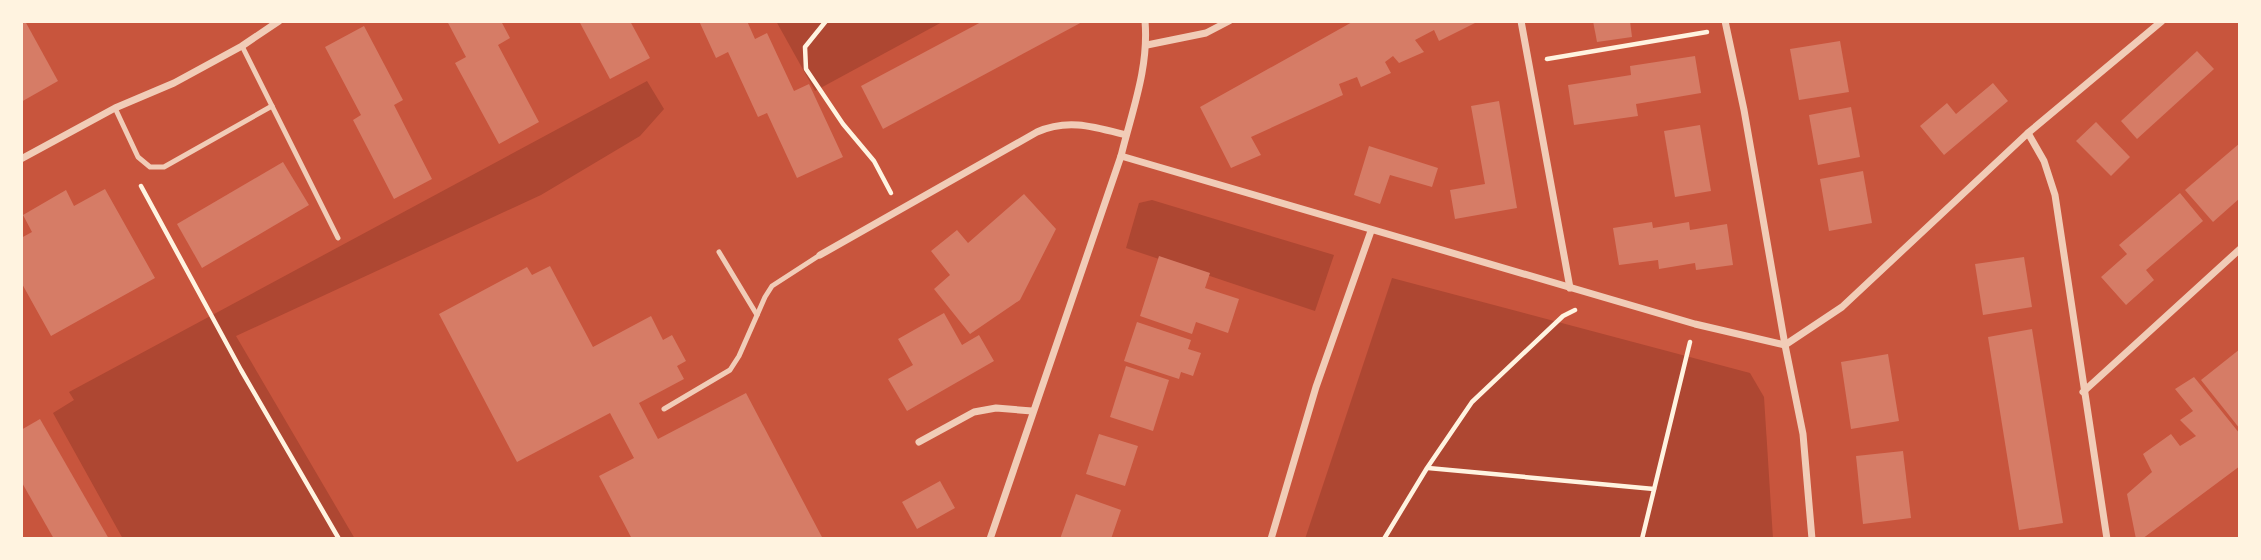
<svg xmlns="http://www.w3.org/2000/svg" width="2261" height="560" font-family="'Roboto Condensed',sans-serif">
	<rect width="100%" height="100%" fill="#c8553d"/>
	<g fill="#ae4732">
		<polygon points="776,21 944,21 815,91"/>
		<polygon points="647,81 664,109 640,136 541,195 236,336 355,539 123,539 53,413 74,400 69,392"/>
		<polygon points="1152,200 1334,255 1315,311 1126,248 1139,203"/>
		<polygon points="1392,278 1750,373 1764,397 1773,539 1305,539"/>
	</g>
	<g fill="#d67c66">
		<polygon points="21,21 25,21 58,81 21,102"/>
		<polygon points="447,21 501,21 510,38 498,45 539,122 499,144 455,63 466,57"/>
		<polygon points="579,21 630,21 650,58 610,79"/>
		<polygon points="699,21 747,21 755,39 767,33 794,91 809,84 843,157 797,178 767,113 758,117 728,52 716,58"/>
		<polygon points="983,21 1084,21 883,129 861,86"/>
		<polygon points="1354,21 1479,21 1439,41 1434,30 1415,40 1424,52 1399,63 1393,56 1385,62 1391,73 1361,87 1357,77 1339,84 1343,95 1251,137 1261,155 1231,168 1200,107"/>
		<polygon points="1593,21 1630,21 1632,37 1597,42"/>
		<polygon points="364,26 403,100 394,105 432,179 394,199 353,120 361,115 325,47"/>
		<polygon points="1840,41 1849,92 1799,100 1790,49"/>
		<polygon points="2197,51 2214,69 2137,139 2121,121"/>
		<polygon points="1695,56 1701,93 1636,104 1638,116 1574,125 1568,85 1631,75 1630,66"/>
		<polygon points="1993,83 2008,101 1944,155 1920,126 1947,103 1956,114"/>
		<polygon points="1499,101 1517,208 1455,219 1450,190 1485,184 1471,106"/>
		<polygon points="1851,107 1860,157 1818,165 1809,115"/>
		<polygon points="2096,122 2130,157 2111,176 2076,141"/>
		<polygon points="1700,125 1711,191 1675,197 1664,131"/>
		<polygon points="2240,143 2240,198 2213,222 2185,190"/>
		<polygon points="1369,146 1438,168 1432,187 1390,175 1380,204 1354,195"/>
		<polygon points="283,162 309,205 202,268 177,224"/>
		<polygon points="1863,171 1872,223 1829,231 1820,179"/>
		<polygon points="105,189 155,278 51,336 21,282 21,238 32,232 23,215 66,190 74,206"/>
		<polygon points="2180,193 2203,221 2146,270 2154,280 2126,305 2101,277 2127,254 2119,245"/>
		<polygon points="1024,194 1056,229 1020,300 970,334 934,289 950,275 931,251 957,230 968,243"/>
		<polygon points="1652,222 1653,228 1689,222 1690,230 1727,224 1733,265 1696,270 1695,263 1659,269 1658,260 1619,265 1613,228"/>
		<polygon points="1159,256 1210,273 1205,288 1239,299 1228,333 1196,322 1192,334 1140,316"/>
		<polygon points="2024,257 2032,307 1983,315 1975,264"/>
		<polygon points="550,266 593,347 651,316 663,340 672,335 686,361 677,366 684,379 639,403 658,439 746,393 823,539 632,539 599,476 634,458 610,413 517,462 439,314 527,267 532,275"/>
		<polygon points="944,313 962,345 979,335 994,361 907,411 888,379 913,365 898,339"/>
		<polygon points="1137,322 1191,340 1188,349 1201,353 1193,376 1181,372 1179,379 1124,361"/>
		<polygon points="2032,329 2063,523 2019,530 1988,337"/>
		<polygon points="2240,349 2240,429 2201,380"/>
		<polygon points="1888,354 1899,421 1851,429 1841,362"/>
		<polygon points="1126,366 1169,380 1153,431 1110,417"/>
		<polygon points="2194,377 2240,434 2240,466 2142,539 2136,539 2127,494 2152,472 2143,454 2171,434 2180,446 2196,436 2180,420 2193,411 2175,389"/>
		<polygon points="40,419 109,539 54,539 21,481 21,430"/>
		<polygon points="1099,434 1138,446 1125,486 1086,474"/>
		<polygon points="1903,451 1911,518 1863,524 1856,456"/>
		<polygon points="940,481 955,508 917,529 902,502"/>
		<polygon points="1076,494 1121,510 1111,539 1060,539"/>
	</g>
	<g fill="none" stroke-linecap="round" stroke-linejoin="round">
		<g stroke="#fff3e0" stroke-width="4.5">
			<polyline points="826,21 805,47 806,69 843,124 874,161 891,193"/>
			<polyline points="1547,59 1707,32"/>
			<polyline points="141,186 241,370 339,539"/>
			<polyline points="1428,468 1654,489"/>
			<polyline points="1384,539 1427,468 1472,402 1563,316 1575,310"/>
			<polyline points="1642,539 1690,342"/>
		</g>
		<g stroke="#f1ccb7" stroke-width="5">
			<polyline points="242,46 338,238"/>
			<polyline points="115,108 138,157 150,167 164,167 272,106"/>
			<polyline points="719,252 757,315"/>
			<polyline points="664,409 730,370 739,356 765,297 772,286 820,255"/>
		</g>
		<g stroke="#f1ccb7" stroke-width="7">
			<polyline points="1521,21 1570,288"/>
			<polyline points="1725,21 1744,110 1785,345 1803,434 1812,539"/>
			<polyline points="1147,45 1206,33 1229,21"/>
			<polyline points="2028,133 2044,161 2055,195 2107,539"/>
			<polyline points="1121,156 1695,324 1785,345 1842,307 2028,133 2162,21"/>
			<polyline points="21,159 115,108 174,83 242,46 279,21"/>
			<path d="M820 255 1037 132C1068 118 1095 127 1126 135"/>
			<polyline points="2083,392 2240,249"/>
			<polyline points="919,442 974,412 996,408 1032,411"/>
			<path d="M990 539 1121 156C1132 111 1149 68 1145 21"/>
			<polyline points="1271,539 1316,387 1371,231"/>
		</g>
	</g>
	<rect width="2261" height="560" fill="none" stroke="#fff3e0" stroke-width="46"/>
</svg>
